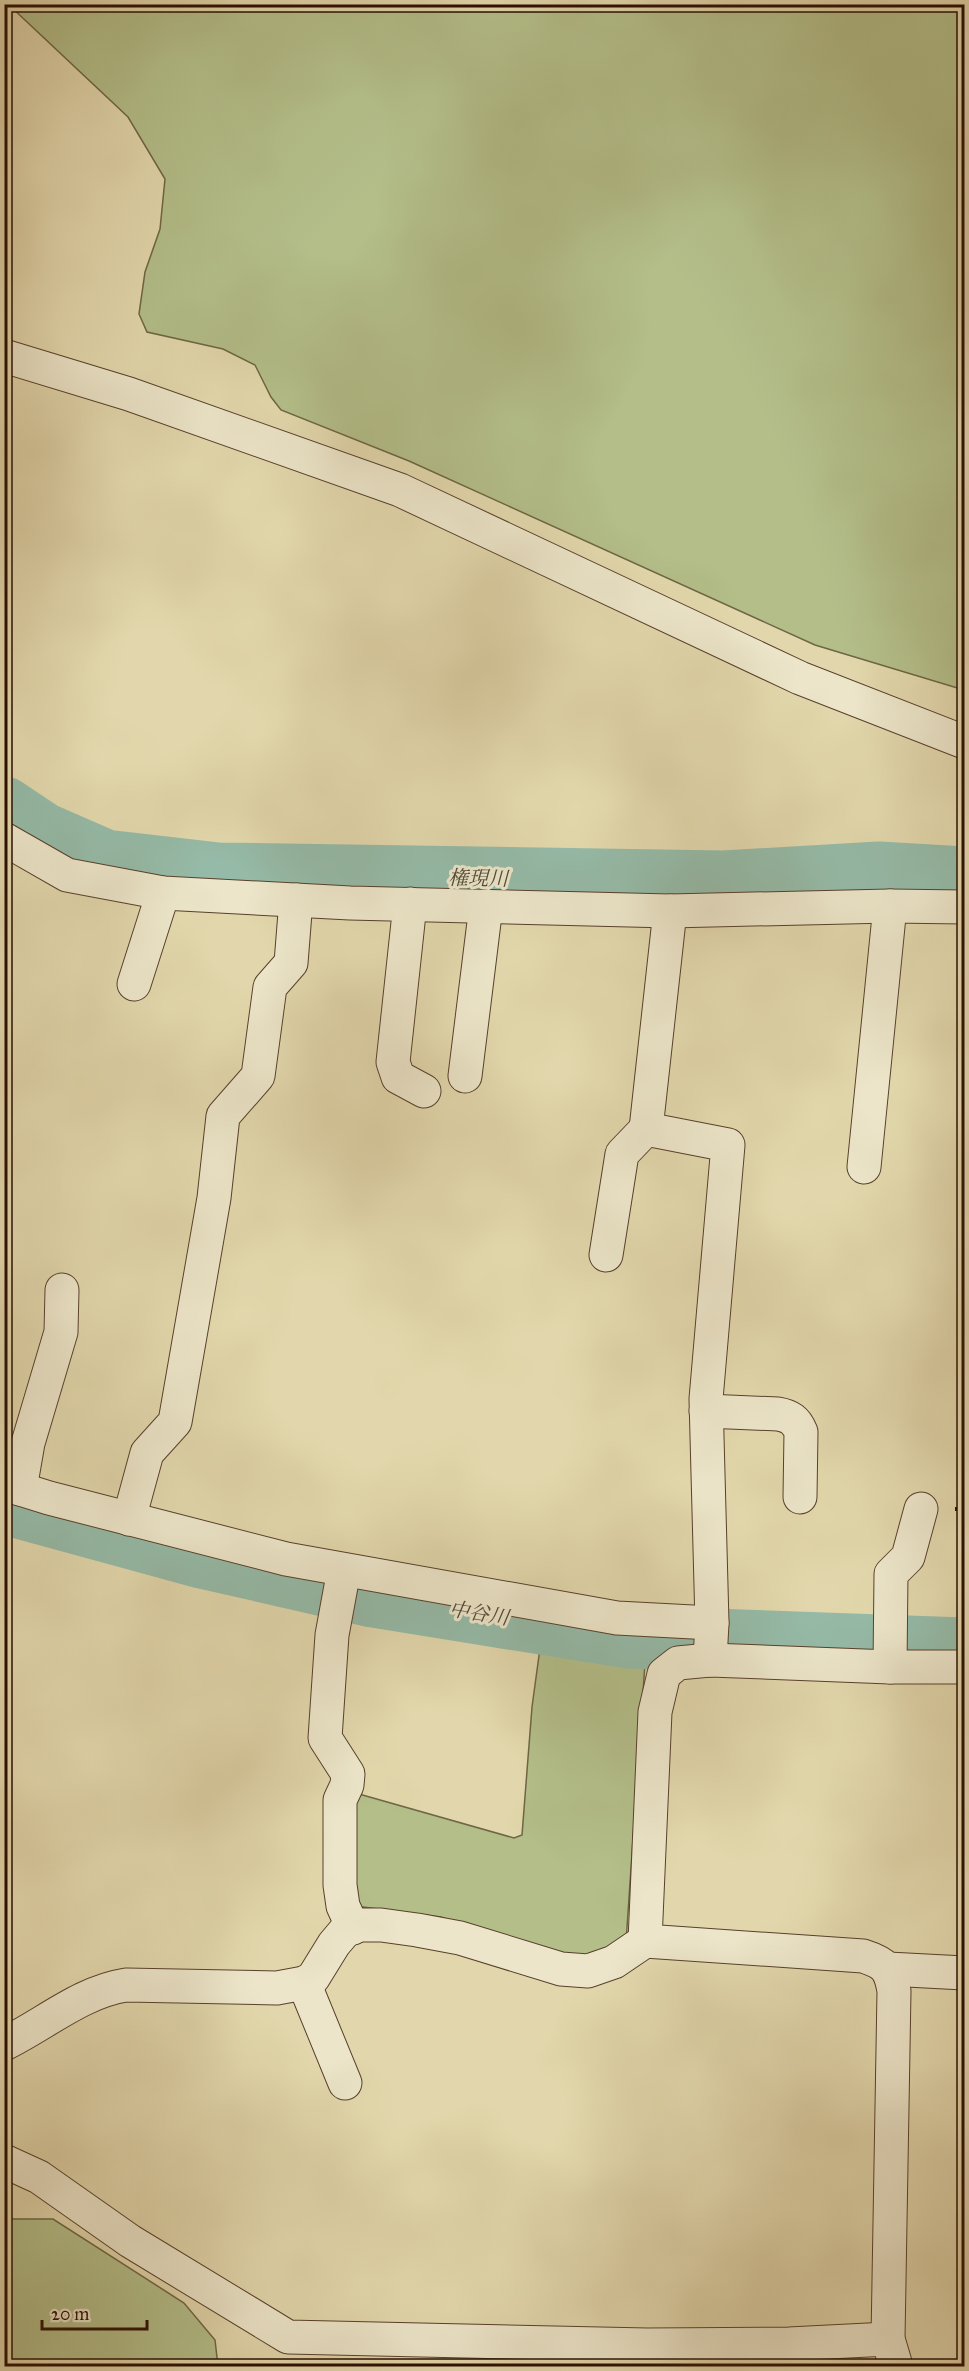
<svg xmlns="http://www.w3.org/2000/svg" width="969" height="2371" font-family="'IM FELL Great Primer','Noto Serif JP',serif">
	<rect width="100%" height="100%" fill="#e2d7ac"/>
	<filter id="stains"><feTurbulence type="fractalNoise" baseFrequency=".00333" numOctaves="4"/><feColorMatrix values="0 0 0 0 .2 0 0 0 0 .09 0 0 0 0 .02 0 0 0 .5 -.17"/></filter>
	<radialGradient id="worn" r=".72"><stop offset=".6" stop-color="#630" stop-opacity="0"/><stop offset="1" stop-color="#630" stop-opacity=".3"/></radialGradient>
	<g fill="#b3be89" stroke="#6e6644" stroke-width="1.5">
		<polygon points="9,5 964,5 964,690 815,645 409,461 281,410 271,397 255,365 223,349 147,332 139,314 145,272 160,229 165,179 128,117"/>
		<polygon points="541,1641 645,1663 626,1942 590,1960 487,1933 441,1917 355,1906 352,1792 514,1838 522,1835 532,1707"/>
		<polygon points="5,2219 53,2219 184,2303 215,2340 218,2366 5,2366"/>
	</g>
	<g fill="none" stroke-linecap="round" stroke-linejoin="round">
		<g stroke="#95baa7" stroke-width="63">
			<polyline points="4,808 43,834 105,861 218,874 724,882 879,873 964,878"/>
			<polyline points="4,1503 202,1557 373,1596 628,1637 964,1649"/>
		</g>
		<defs>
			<g id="minor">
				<polyline points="4,356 129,394 400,490 800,678 964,742"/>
				<polyline points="4,839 67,875 163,893 350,903 670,911 890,906 964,907"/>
				<polyline points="410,904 393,1062 398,1077 424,1091"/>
				<polyline points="670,911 646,1129 728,1145 706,1399 712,1623 710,1660"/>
				<polyline points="134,984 163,893"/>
				<polyline points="465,1076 486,906"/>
				<polyline points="864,1167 890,906"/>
				<polyline points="606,1255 622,1154 646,1129"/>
				<path d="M706 1411 778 1414C790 1416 796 1420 801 1432L800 1497"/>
				<polyline points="4,1484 49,1498 286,1559 617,1618 712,1623"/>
				<polyline points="20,1489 28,1443 61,1332 62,1290"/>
				<polyline points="129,1519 147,1453 175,1422 214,1198 223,1116 258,1076 270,987 291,963 296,900"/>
				<polyline points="344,1570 332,1635 325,1738 348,1774 347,1785 340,1800 340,1885 343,1906 353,1928"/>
				<polyline points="890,1667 891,1574 908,1557 921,1509"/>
				<polyline points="888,1969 964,1973"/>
				<polyline points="304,1983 345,2083"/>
				<path d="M4 2044C45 2024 81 1992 126 1985L277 1988 304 1983 313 1978 334 1944 345 1931 359 1925H381L417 1930 460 1938 561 1969 588 1971 614 1962 645 1941"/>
				<polyline points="4,2161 39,2177 130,2241 288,2337 647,2345 789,2344 888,2339"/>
				<path d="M896 2366 888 2339 894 1991C890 1968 885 1963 863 1956L645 1941 655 1712 664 1674 678 1663 710 1660 890 1667H964"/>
			</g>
		</defs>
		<use href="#minor" stroke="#58402b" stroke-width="35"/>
		<polyline stroke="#2a0e00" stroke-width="4" stroke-dasharray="4.5 3" stroke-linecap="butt" points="955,1509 964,1509"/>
		<use href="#minor" stroke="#ece5c9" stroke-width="33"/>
	</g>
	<g text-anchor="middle" stroke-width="6" stroke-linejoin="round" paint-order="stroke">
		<g font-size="20" font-style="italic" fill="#4f4a3a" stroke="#ece5c9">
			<text transform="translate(478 878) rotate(1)" y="7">権現川</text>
			<text transform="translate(479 1613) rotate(9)" y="7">中谷川</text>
		</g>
	</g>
	<rect width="969" height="2371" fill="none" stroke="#e2d7ac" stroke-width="24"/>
	<rect x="6" y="6" width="957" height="2359" fill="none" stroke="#2a0e00" stroke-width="3"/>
	<rect x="12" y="12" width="945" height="2347" fill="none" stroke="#2a0e00" stroke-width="1.5"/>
	<path d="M42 2320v9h105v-9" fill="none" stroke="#2a0e00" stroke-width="3"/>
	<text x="51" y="2320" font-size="18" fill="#2a0e00" stroke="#ece5c9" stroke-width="4.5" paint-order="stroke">20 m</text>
	<rect width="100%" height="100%" filter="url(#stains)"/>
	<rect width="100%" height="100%" fill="url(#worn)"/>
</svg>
